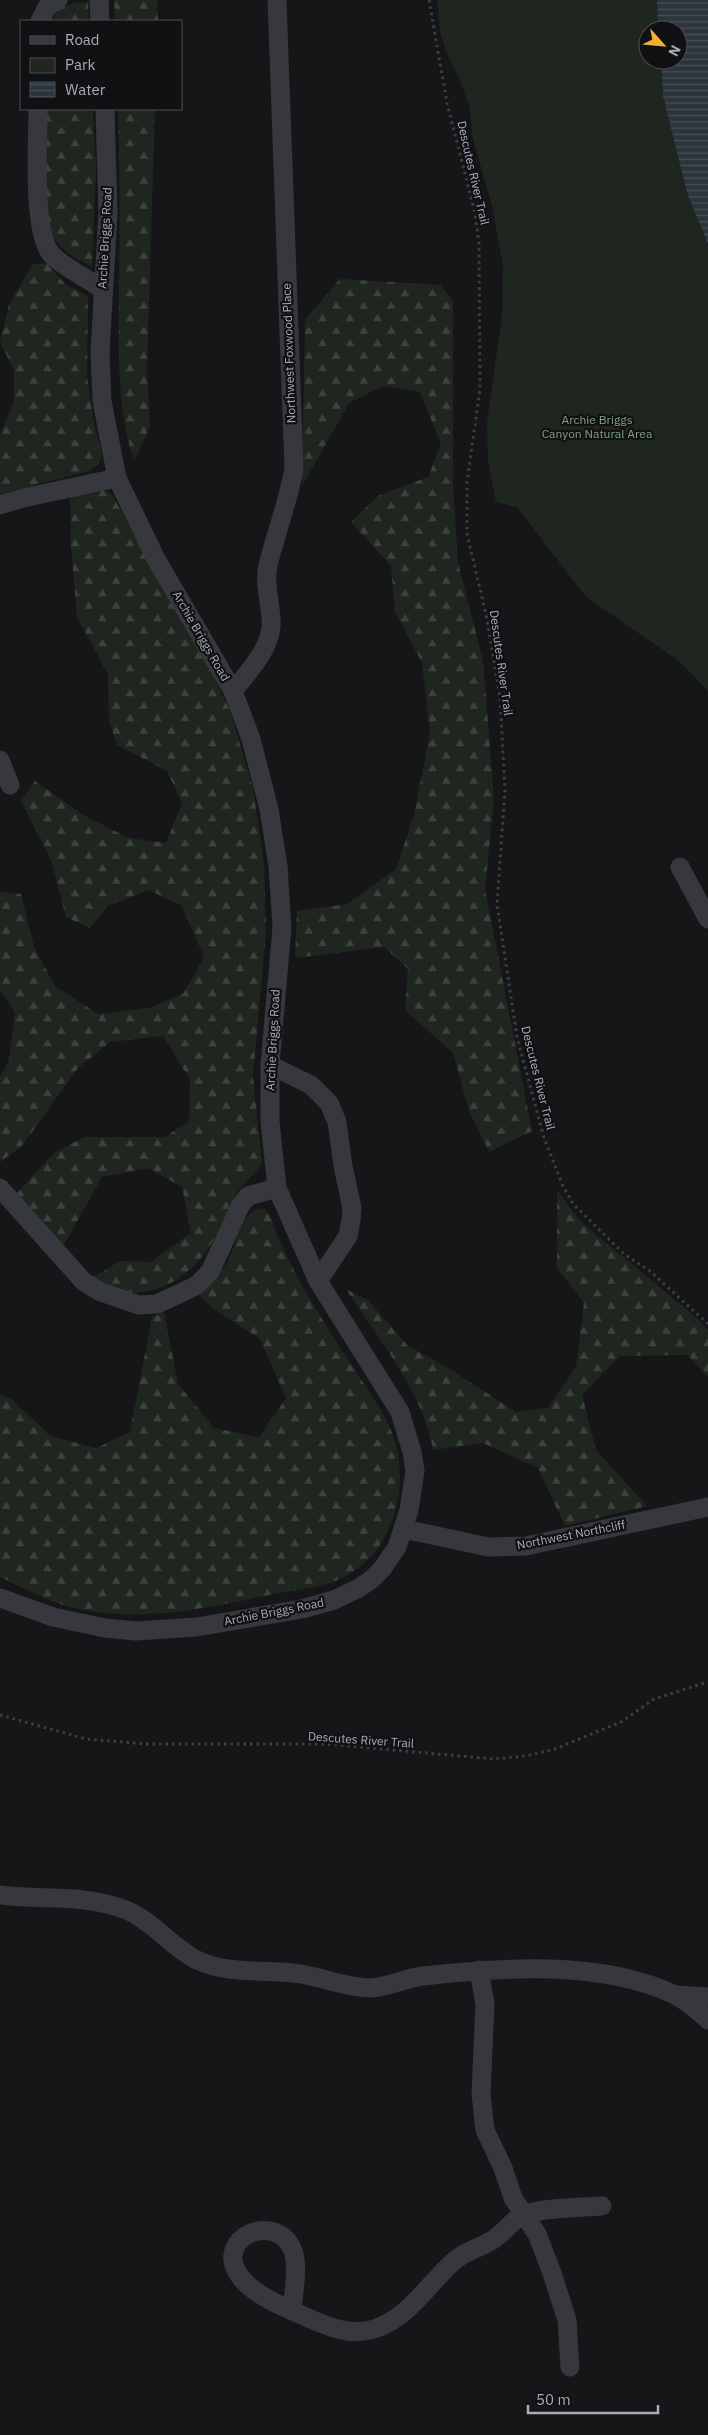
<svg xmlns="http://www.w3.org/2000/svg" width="708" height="2435" font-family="'IBM Plex Sans',sans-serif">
	<defs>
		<pattern id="forest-firs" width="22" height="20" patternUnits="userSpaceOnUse" patternTransform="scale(1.25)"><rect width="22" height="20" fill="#1e261f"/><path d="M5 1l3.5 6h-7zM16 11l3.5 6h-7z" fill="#3c433d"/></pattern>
		<pattern id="water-rules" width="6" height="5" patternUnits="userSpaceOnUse" patternTransform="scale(1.25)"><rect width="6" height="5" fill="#2c353c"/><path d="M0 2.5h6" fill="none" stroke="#485056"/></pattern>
	</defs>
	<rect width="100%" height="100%" fill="#161618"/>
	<g fill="url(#forest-firs)">
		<polygon points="114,0 157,0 158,21 115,21"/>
		<path d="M88 2 89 21H52C58 4 72 3 88 2Z"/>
		<path d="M47 109H93L96 169 92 267C76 259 59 249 51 233 40 212 46 136 47 109Z"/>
		<path d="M118 109H155L147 369 150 427 134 461C116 407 119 350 119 295 120 233 120 171 118 109Z"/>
		<polygon points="47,263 66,285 88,296 87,377 95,429 102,454 99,464 89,471 0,494 0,435 14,401 14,370 0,342 9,304 33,264"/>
		<polygon points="340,279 440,285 453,301 453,485 458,562 483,661 494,797 485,889 532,1131 489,1152 469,1111 453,1053 405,1010 408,969 384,947 295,958 297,911 347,904 396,869 414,815 430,733 422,663 395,612 391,566 351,522 378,496 428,477 441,444 420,392 383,386 349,403 302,486 305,320"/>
		<path d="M94 488 109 492 113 496 150 565 206 660 230 711 253 788 264 864 266 932 253 1076 262 1163C255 1174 245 1182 237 1192 225 1210 220 1232 207 1250 182 1287 131 1309 92 1278L120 1261 151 1262 191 1233 182 1187 148 1168 102 1177 62 1248 16 1194 54 1153 84 1137H165L189 1121 190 1080 163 1036 110 1042 78 1068 22 1146 0 1162V1077L9 1060 15 1012 0 991V892L21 894 34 947 55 986 98 1014 149 1008 183 994 204 957 182 906 149 890 108 906 90 928 66 917 51 860 21 801 35 781 85 816 129 838 166 843 182 803 167 771 117 745 109 721 108 674 77 617 71 545 70 495Z"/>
		<path d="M557 1190 580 1221 697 1318 708 1330V1377L687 1355 620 1356 582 1395 596 1450 647 1506 565 1526 538 1468 483 1443 433 1450C424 1393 377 1337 346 1289L368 1300 408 1346 445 1366 516 1412 548 1408 576 1367 584 1303 557 1268Z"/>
		<path d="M259 1208 266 1210 270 1216C289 1270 320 1316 351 1364 367 1389 387 1414 395 1442 408 1485 395 1541 358 1568 334 1587 303 1589 274 1594 210 1607 144 1623 79 1609 51 1603 25 1589 0 1577V1394L11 1399 51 1436 96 1448 130 1432 152 1317 164 1312 178 1384 214 1428 259 1437 286 1398 260 1339 212 1308 198 1293C208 1285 221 1273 228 1261 238 1241 237 1218 259 1208Z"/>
	</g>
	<polygon fill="#1e261f" points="437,0 657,0 658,30 648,30 648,60 661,60 663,96 687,193 708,244 708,691 679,661 586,597 517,507 496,502 488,460 487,423 502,315 503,265 492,206 473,139 469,106 459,78 446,52 440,32"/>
	<polygon fill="url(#water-rules)" points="657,0 708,0 708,244 687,193 663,96 661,60 678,60 678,30 658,30"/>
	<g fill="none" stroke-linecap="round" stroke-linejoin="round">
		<g stroke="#3d3f44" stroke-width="3" stroke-dasharray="2.5 4" stroke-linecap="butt">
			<polyline points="429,0 447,103 475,213 479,244 480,389 467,482 467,534 486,614 500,697 505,790 497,904 517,1037 544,1138 563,1186 573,1204 624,1254 650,1271 708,1324"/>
			<polyline points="0,1715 86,1739 146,1744 326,1744 494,1759 526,1756 555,1749 621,1722 654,1699 708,1682"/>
		</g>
		<g stroke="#37383d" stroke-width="19">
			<polyline points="99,0 100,21"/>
			<polyline points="40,21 47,7 58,0"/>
			<path d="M38 109C38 141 32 230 51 254 60 265 90 280 102 289"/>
			<polyline points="0,505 23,498 117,478"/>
			<path d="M233 691C249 671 274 646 271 618 270 601 264 583 268 565 276 533 288 502 294 469L277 0"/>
			<polyline points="0,760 10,785"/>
			<polyline points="680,867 708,919"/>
			<polyline points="270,1065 311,1085 329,1103 337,1122 343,1166 352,1208 351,1220 348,1236 318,1281"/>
			<polyline points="0,1188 84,1282 101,1292 139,1305 157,1304 183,1292 197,1285 210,1272 240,1206 248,1196 277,1188"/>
			<polyline points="404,1529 488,1547 526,1546 708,1507"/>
			<polyline points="0,1598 53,1617 105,1628 136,1631 197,1627 302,1609 334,1600 359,1588 372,1579 382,1569 397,1547 409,1510 415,1471 412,1452 400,1412 318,1281 277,1188 270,1121 270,1065 282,927 278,866 269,809 251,739 233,691 156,559 117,478 102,401 100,352 108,214 105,109"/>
			<path d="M0 1895C44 1901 82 1893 126 1910 151 1920 173 1948 197 1960 231 1976 266 1968 301 1974 324 1978 348 1988 371 1988 388 1987 406 1978 423 1976 502 1967 602 1960 675 1995 687 2001 698 2011 708 2020"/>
			<polyline points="479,1970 485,2004 481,2094 485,2130 503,2168 513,2198 537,2234 552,2273 567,2320 570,2367"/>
			<polyline points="676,1995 708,1997"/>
			<path d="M292 2311C293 2296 299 2265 293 2251 277 2210 213 2237 239 2275 250 2292 276 2304 295 2312 320 2323 347 2338 374 2329 409 2318 428 2284 454 2261 464 2252 479 2248 491 2241 502 2235 511 2221 523 2215 539 2208 583 2207 602 2206"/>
		</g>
	</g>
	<g text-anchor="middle" stroke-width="4.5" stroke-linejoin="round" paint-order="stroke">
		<g font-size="12" fill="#a8adb8" stroke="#111113">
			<text transform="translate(473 173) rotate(77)" y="4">Descutes River Trail</text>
			<text transform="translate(105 238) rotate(-87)" y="4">Archie Briggs Road</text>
			<text transform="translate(289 353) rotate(-92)" y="4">Northwest Foxwood Place</text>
			<text transform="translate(201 636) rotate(60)" y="4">Archie Briggs Road</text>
			<text transform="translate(501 663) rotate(82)" y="4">Descutes River Trail</text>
			<text transform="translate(273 1040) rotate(-87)" y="4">Archie Briggs Road</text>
			<text transform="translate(538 1078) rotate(76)" y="4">Descutes River Trail</text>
			<text transform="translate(571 1535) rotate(-11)" y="4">Northwest Northcliff</text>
			<text transform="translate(274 1612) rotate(-11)" y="4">Archie Briggs Road</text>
			<text transform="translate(361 1740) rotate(4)" y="4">Descutes River Trail</text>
		</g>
		<g font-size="12" fill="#7fa381" stroke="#111113">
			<text x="597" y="424">Archie Briggs<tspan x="597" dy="14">Canyon Natural Area</tspan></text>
		</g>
	</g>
	<rect x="20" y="20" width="162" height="90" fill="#111113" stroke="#4d4f55"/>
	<rect x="30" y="36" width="25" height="8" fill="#37383d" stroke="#4d4f55"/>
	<text x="65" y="45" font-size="15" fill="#a8adb8">Road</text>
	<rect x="30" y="58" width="25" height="15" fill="#1e261f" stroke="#4d4f55"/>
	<text x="65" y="70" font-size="15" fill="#a8adb8">Park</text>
	<rect x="30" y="82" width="25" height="15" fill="url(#water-rules)" stroke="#4d4f55"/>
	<text x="65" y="95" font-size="15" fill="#a8adb8">Water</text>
	<g transform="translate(663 45) rotate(117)"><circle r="24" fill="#111113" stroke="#4d4f55"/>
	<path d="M0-4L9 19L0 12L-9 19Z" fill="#f2b134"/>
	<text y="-8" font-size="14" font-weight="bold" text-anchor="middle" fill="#a8adb8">N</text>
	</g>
	<path d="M528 2405v8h130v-8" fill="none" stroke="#a8adb8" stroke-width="2.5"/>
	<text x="536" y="2405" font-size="15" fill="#a8adb8" stroke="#111113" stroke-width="4" paint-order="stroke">50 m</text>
</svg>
